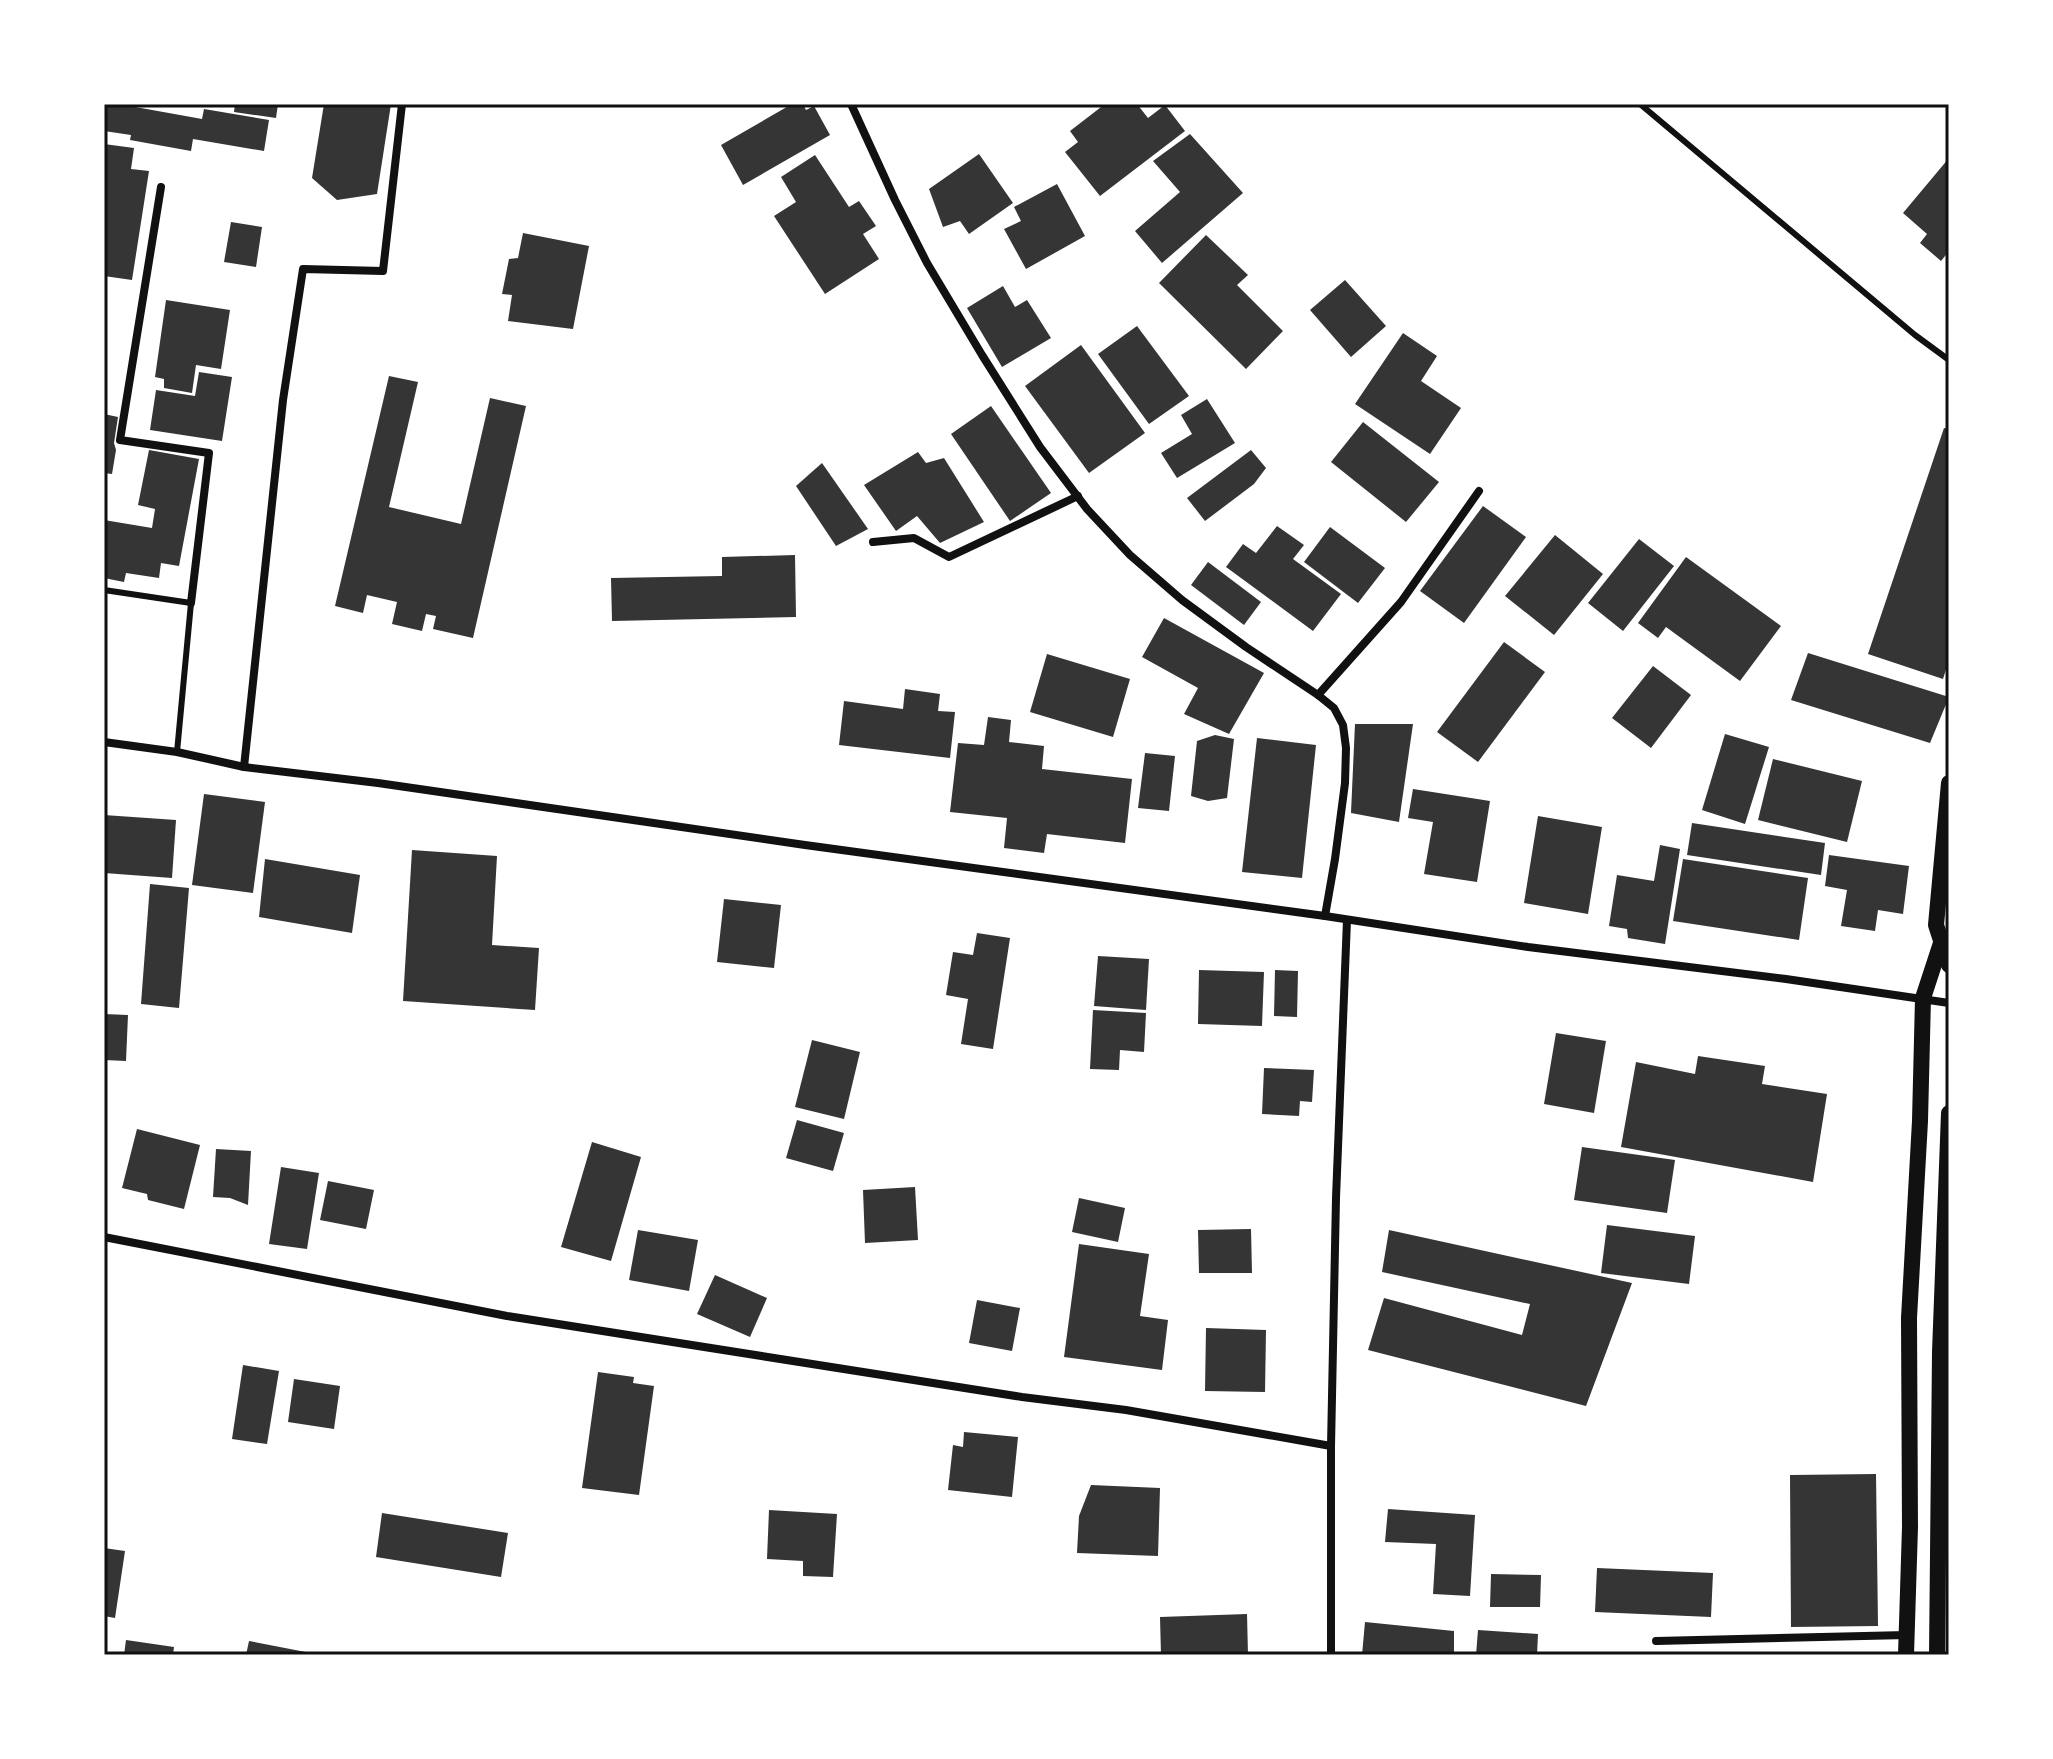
<svg xmlns="http://www.w3.org/2000/svg" width="2053" height="1759" font-family="'PT Sans Narrow',sans-serif">
	<rect width="100%" height="100%" fill="#fff"/>
	<g fill="#353535">
		<polygon points="104,104 130,104 130,106 202,119 204,109 269,120 264,151 193,139 191,151 130,140 131,135 104,131"/>
		<polygon points="235,104 278,104 276,118 234,112"/>
		<polygon points="324,104 391,104 377,194 337,200 312,178"/>
		<polygon points="792,104 803,104 806,110 814,106 830,135 743,185 721,145"/>
		<polygon points="1105,104 1137,104 1148,118 1165,105 1185,131 1100,196 1065,152 1078,142 1070,131"/>
		<polygon points="1190,134 1243,193 1162,263 1135,231 1180,192 1153,161"/>
		<polygon points="104,144 134,148 131,169 149,171 132,280 104,276"/>
		<polygon points="979,154 1013,203 969,234 960,221 943,227 929,189"/>
		<polygon points="815,155 849,207 859,201 876,226 863,234 879,259 825,294 774,216 796,202 781,177"/>
		<polygon points="1949,158 1949,251 1941,261 1920,243 1927,234 1903,213"/>
		<polygon points="1057,184 1085,236 1026,269 1004,229 1021,221 1014,207"/>
		<polygon points="231,222 262,227 256,267 224,262"/>
		<polygon points="523,233 589,246 573,329 508,321 512,295 502,294 509,259 518,258"/>
		<polygon points="1206,235 1248,275 1237,285 1283,331 1246,369 1159,283"/>
		<polygon points="1345,280 1386,326 1351,357 1310,310"/>
		<polygon points="1003,286 1015,307 1027,300 1051,338 1002,367 967,308"/>
		<polygon points="166,300 230,310 221,369 196,365 192,393 164,388 164,379 155,377"/>
		<polygon points="1137,326 1189,396 1149,424 1098,354"/>
		<polygon points="1403,333 1437,356 1421,381 1461,408 1430,454 1355,404"/>
		<polygon points="1081,345 1145,433 1089,473 1025,386"/>
		<polygon points="199,372 232,377 222,441 150,430 156,390 195,396"/>
		<polygon points="389,376 418,382 389,507 461,524 490,398 526,406 473,638 433,629 436,616 426,614 422,631 392,624 397,602 367,595 363,613 335,606"/>
		<polygon points="1207,399 1235,443 1177,478 1161,453 1192,434 1181,415"/>
		<polygon points="991,406 1051,493 1010,521 951,434"/>
		<polygon points="104,414 118,417 114,443 116,450 112,474 104,473"/>
		<polygon points="1363,422 1439,482 1406,522 1331,462"/>
		<polygon points="1944,428 1949,429 1949,660 1943,679 1868,654"/>
		<polygon points="149,450 199,459 179,566 161,563 159,578 126,573 124,582 104,578 104,520 152,528 155,509 138,505"/>
		<polygon points="1251,450 1266,468 1254,484 1205,521 1187,498"/>
		<polygon points="918,452 926,463 944,458 984,522 940,543 917,516 896,531 864,485"/>
		<polygon points="822,463 868,529 836,546 796,486"/>
		<polygon points="1483,506 1526,537 1464,623 1420,591"/>
		<polygon points="1277,526 1304,545 1293,559 1341,594 1313,631 1226,567 1243,544 1256,553"/>
		<polygon points="1330,527 1385,568 1358,603 1304,562"/>
		<polygon points="1555,535 1603,574 1554,635 1505,596"/>
		<polygon points="1639,539 1674,566 1623,631 1588,603"/>
		<polygon points="795,555 796,617 612,621 611,578 722,576 722,557"/>
		<polygon points="1686,557 1781,626 1740,681 1666,627 1658,638 1638,623"/>
		<polygon points="1208,562 1261,602 1244,625 1191,585"/>
		<polygon points="1164,618 1264,673 1229,734 1184,714 1198,688 1142,657"/>
		<polygon points="1504,642 1545,672 1478,762 1437,732"/>
		<polygon points="1808,653 1949,697 1930,743 1791,700"/>
		<polygon points="1047,654 1130,679 1113,737 1030,712"/>
		<polygon points="1653,666 1691,695 1651,748 1612,718"/>
		<polygon points="905,689 940,694 938,711 955,712 950,758 839,745 844,701 903,709"/>
		<polygon points="988,717 1011,720 1009,742 1044,746 1042,769 1132,779 1125,843 1047,834 1044,853 1004,848 1007,818 950,812 958,743 984,745"/>
		<polygon points="1355,724 1413,724 1399,822 1351,813"/>
		<polygon points="1725,734 1769,747 1745,824 1702,810"/>
		<polygon points="1215,735 1234,739 1227,798 1208,801 1191,796 1197,741"/>
		<polygon points="1257,738 1316,745 1302,878 1242,872"/>
		<polygon points="1145,753 1175,756 1169,811 1138,808"/>
		<polygon points="1773,759 1862,781 1847,842 1758,820"/>
		<polygon points="1413,789 1490,801 1477,882 1424,874 1433,822 1408,818"/>
		<polygon points="204,794 265,802 253,893 192,885"/>
		<polygon points="104,815 176,820 172,878 104,873"/>
		<polygon points="1538,816 1602,827 1588,914 1524,903"/>
		<polygon points="1692,823 1825,843 1821,875 1687,855"/>
		<polygon points="1660,845 1680,849 1665,944 1628,938 1627,929 1609,926 1617,875 1654,881"/>
		<polygon points="412,850 497,856 492,945 539,948 535,1010 403,1001"/>
		<polygon points="1829,855 1909,866 1903,914 1878,910 1875,931 1841,926 1847,890 1825,886"/>
		<polygon points="265,859 360,875 352,933 259,917"/>
		<polygon points="1683,859 1808,878 1799,940 1673,921"/>
		<polygon points="150,884 189,888 179,1008 141,1004"/>
		<polygon points="724,899 781,905 774,968 717,962"/>
		<polygon points="977,933 1010,938 993,1049 961,1044 968,999 946,995 953,952 973,955"/>
		<polygon points="1098,956 1149,959 1146,1010 1094,1006"/>
		<polygon points="1199,970 1264,972 1262,1026 1198,1024"/>
		<polygon points="1275,970 1298,971 1297,1017 1274,1016"/>
		<polygon points="1093,1010 1146,1013 1144,1052 1120,1050 1119,1070 1090,1069"/>
		<polygon points="104,1014 128,1015 126,1061 104,1060"/>
		<polygon points="1556,1033 1606,1041 1594,1113 1544,1104"/>
		<polygon points="812,1040 860,1052 844,1119 795,1107"/>
		<polygon points="1698,1056 1765,1066 1762,1084 1827,1094 1813,1182 1621,1147 1636,1062 1695,1074"/>
		<polygon points="1264,1068 1314,1070 1312,1102 1300,1101 1299,1116 1262,1114"/>
		<polygon points="797,1120 844,1133 833,1171 786,1158"/>
		<polygon points="137,1129 200,1145 184,1209 148,1200 147,1194 122,1188"/>
		<polygon points="592,1142 641,1157 611,1261 561,1247"/>
		<polygon points="1582,1147 1675,1160 1667,1213 1574,1200"/>
		<polygon points="216,1149 251,1151 248,1205 230,1198 213,1197"/>
		<polygon points="281,1167 319,1173 307,1249 269,1244"/>
		<polygon points="328,1181 374,1190 366,1229 320,1220"/>
		<polygon points="915,1187 918,1240 865,1243 863,1190"/>
		<polygon points="1079,1198 1125,1208 1118,1242 1072,1232"/>
		<polygon points="1607,1225 1695,1236 1689,1284 1601,1273"/>
		<polygon points="1251,1229 1252,1273 1199,1273 1198,1230"/>
		<polygon points="638,1230 698,1240 689,1291 629,1280"/>
		<polygon points="1389,1230 1632,1283 1586,1406 1368,1350 1384,1298 1522,1335 1530,1304 1382,1272"/>
		<polygon points="1079,1244 1149,1254 1140,1316 1168,1320 1162,1370 1064,1357"/>
		<polygon points="715,1275 767,1298 750,1337 697,1314"/>
		<polygon points="977,1300 1020,1308 1012,1351 969,1343"/>
		<polygon points="1206,1328 1266,1330 1265,1392 1205,1391"/>
		<polygon points="243,1365 279,1371 267,1444 232,1439"/>
		<polygon points="598,1372 634,1377 633,1383 654,1386 639,1495 582,1488"/>
		<polygon points="294,1379 340,1386 334,1429 288,1422"/>
		<polygon points="964,1432 1018,1437 1012,1497 948,1490 953,1445 963,1447"/>
		<polygon points="1876,1474 1878,1626 1791,1627 1790,1475"/>
		<polygon points="1091,1485 1160,1488 1158,1556 1077,1553 1079,1516"/>
		<polygon points="1388,1509 1475,1515 1470,1596 1433,1594 1436,1544 1385,1542"/>
		<polygon points="769,1510 837,1514 833,1577 803,1576 803,1561 767,1559"/>
		<polygon points="382,1513 508,1533 501,1577 376,1557"/>
		<polygon points="104,1548 125,1551 115,1618 104,1616"/>
		<polygon points="1597,1568 1713,1573 1711,1617 1595,1612"/>
		<polygon points="1491,1574 1541,1575 1540,1607 1490,1607"/>
		<polygon points="1247,1614 1248,1655 1161,1655 1160,1617"/>
		<polygon points="1365,1622 1454,1631 1454,1655 1362,1655"/>
		<polygon points="1478,1630 1538,1634 1537,1655 1476,1655"/>
		<polygon points="126,1640 174,1647 173,1655 124,1655"/>
		<polygon points="249,1641 316,1654 316,1655 246,1655"/>
	</g>
	<g fill="none" stroke-linecap="round" stroke-linejoin="round">
		<g stroke="#111" stroke-width="6">
			<polyline points="1640,104 1915,335 1949,360"/>
			<polyline points="104,590 191,603 177,752"/>
		</g>
		<g stroke="#111" stroke-width="8">
			<polyline points="851,104 895,200 927,263 982,355 1040,447 1087,509 1130,555 1182,600 1246,647 1318,695 1334,708 1343,725 1346,748 1345,783 1335,859 1325,916"/>
			<polyline points="161,187 120,440 209,453 191,603"/>
			<polyline points="873,542 914,538 949,557 1078,496"/>
			<polyline points="1318,695 1401,602 1479,491"/>
			<polyline points="104,742 177,752 244,767 378,783 805,845 1325,916 1528,947 1786,979 1949,1003"/>
			<polyline points="244,767 283,400 303,269 383,271 402,104"/>
			<polyline points="104,1237 507,1316 1022,1397 1126,1410 1331,1446"/>
			<polyline points="1656,1641 1907,1635"/>
			<polyline points="1331,1655 1331,1446 1336,1198 1347,920"/>
		</g>
		<g stroke="#111" stroke-width="16">
			<polyline points="1949,783 1936,925 1949,965"/>
			<polyline points="1906,1655 1910,1527 1909,1318 1920,1121 1923,998 1941,943"/>
			<polyline points="1937,1655 1940,1352 1949,1113"/>
		</g>
	</g>
	<rect width="2053" height="1759" fill="none" stroke="#ffffff" stroke-width="212"/>
	<rect x="106" y="106" width="1841" height="1547" fill="none" stroke="#111" stroke-width="3"/>
</svg>
